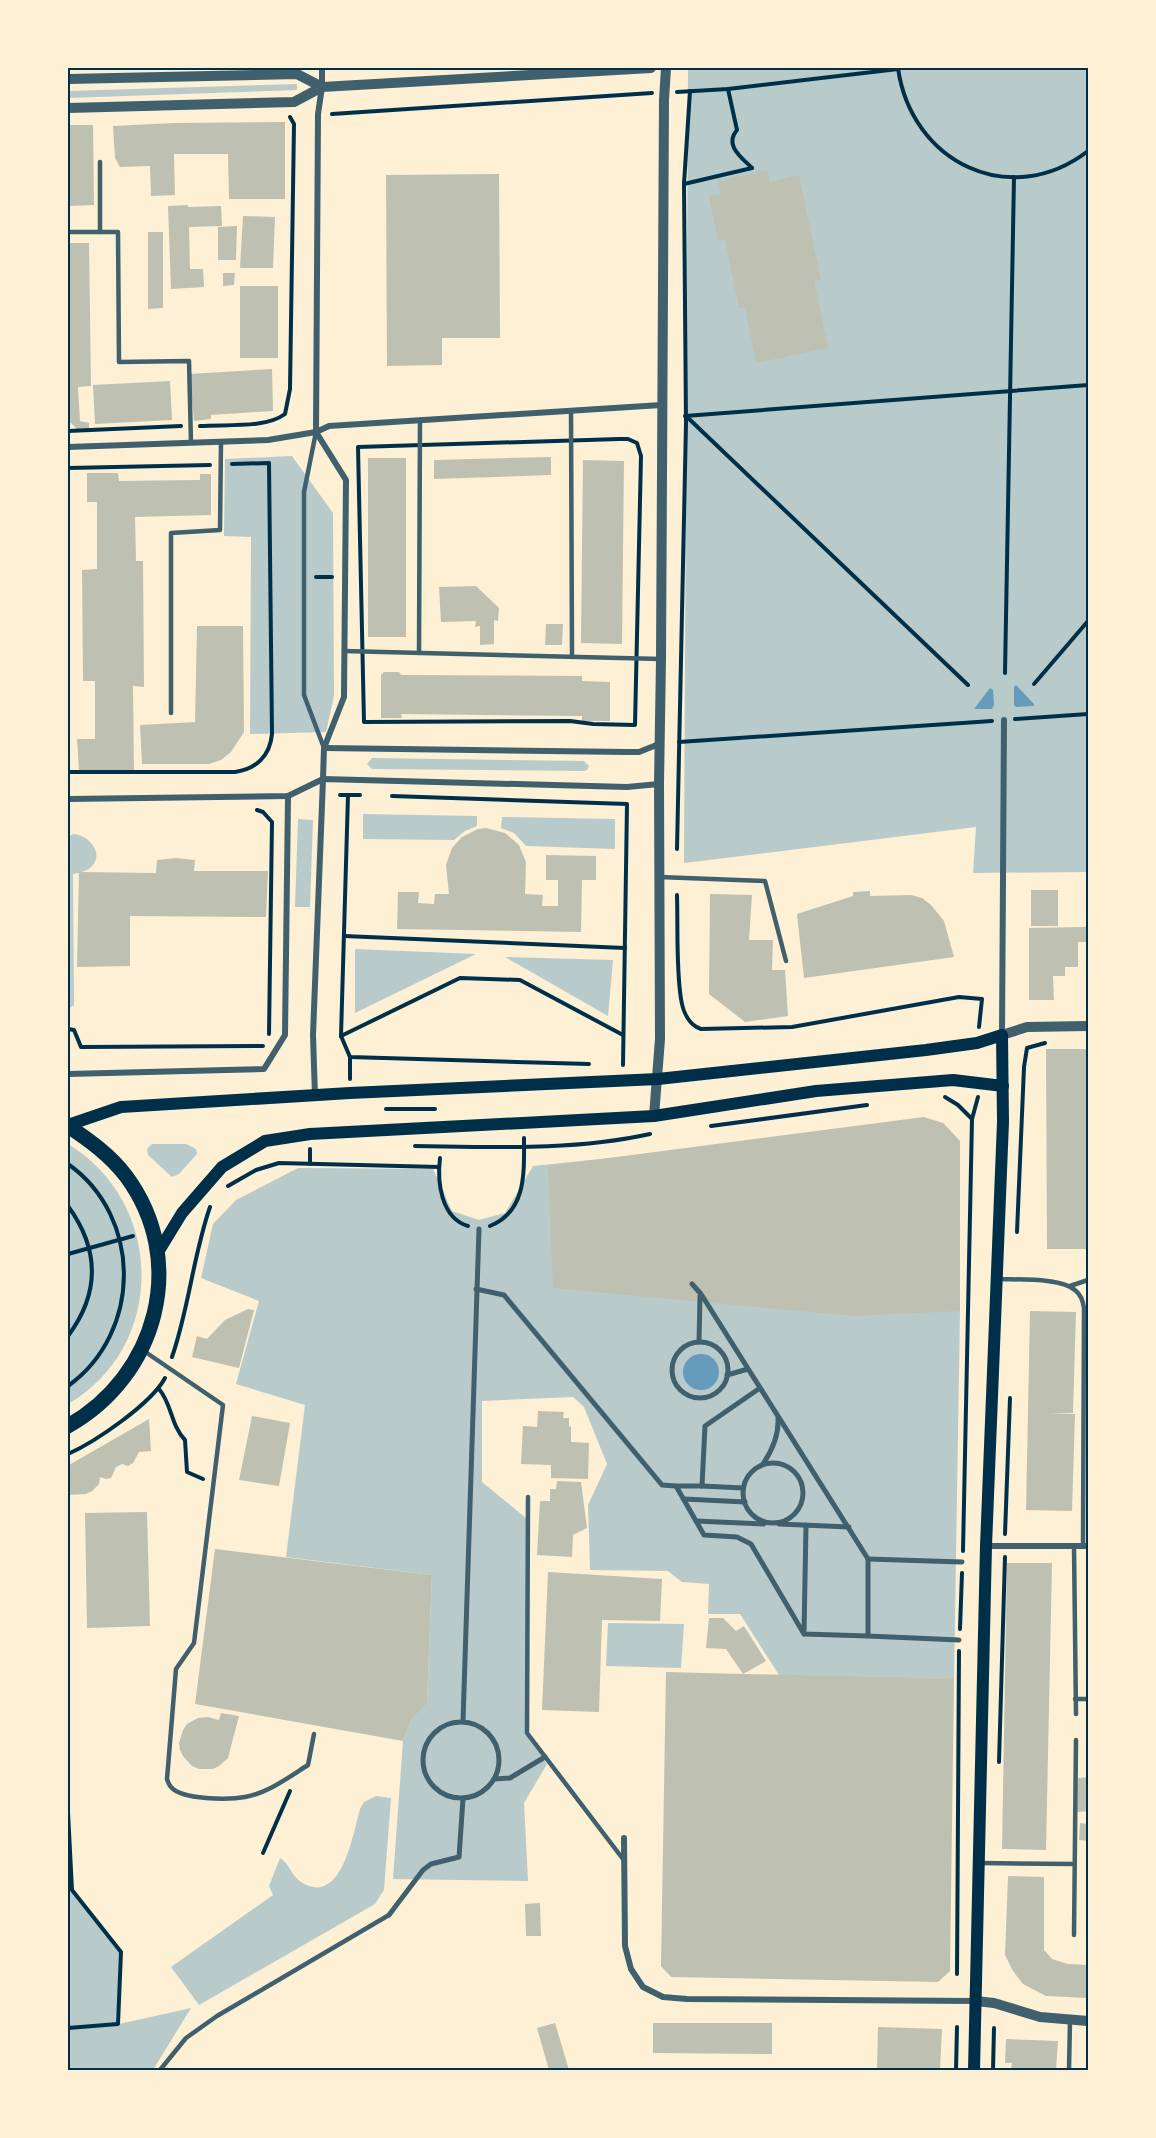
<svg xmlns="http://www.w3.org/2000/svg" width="1156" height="2138" font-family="'Source Serif 4',serif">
	<rect width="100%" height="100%" fill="#fdf0d5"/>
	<g fill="#b9caca">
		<polygon points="688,68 1088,68 1088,872 973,873 976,827 684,863"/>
		<polygon points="297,84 297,90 68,98 68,91"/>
		<polygon points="292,456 333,513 334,696 326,732 250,734 251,537 224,536 225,459"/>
		<polygon points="372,758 584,761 589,766 587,770 584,771 372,769 367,764"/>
		<polygon points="363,814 477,816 477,826 465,831 454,840 363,839"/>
		<polygon points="502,817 615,819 615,849 526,846 514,833 501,828"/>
		<polygon points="298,819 313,820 310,907 295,907"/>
		<path d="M73 834C92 835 107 859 87 870 83 872 77 873 73 874L74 1005 68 1009V837Z"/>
		<polygon points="355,949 476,954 355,1013"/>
		<polygon points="505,957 613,960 608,1016"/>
		<polygon points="943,1123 960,1141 960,1311 954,1678 779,1675 740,1614 708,1614 709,1584 682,1582 668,1571 590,1570 588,1505 607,1464 584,1407 573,1397 482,1401 482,1482 526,1518 527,1734 547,1764 524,1803 528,1881 393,1879 403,1741 412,1719 427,1702 432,1575 286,1557 305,1405 236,1384 259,1301 201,1278 213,1224 236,1200 298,1168 433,1169 452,1211 479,1220 505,1213 533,1166"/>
		<path d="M68 1144C165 1203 167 1346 68 1404Z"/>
		<polygon points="152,1144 186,1144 196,1149 197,1154 179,1174 172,1177 148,1155 147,1149"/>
		<polygon points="608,1623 684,1624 681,1668 606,1666"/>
		<path d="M376 1796 391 1798 384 1890 375 1904 199 2005 171 1967 273 1895 269 1886 280 1858C289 1863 291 1875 301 1882 342 1908 353 1833 360 1809L364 1802Z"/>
		<polygon points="68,1812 72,1890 121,1952 119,2024 191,2008 153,2070 68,2070"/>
	</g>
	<g fill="#669bbc">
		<polygon points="1016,685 1034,704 1034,706 1016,707 1014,705 1014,687"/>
		<polygon points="990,688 993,690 994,705 992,709 974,709"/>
		<circle cx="701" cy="1372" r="18"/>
	</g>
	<g fill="#bec0b2">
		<polygon points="285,122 285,199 229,199 228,154 174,154 175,195 151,196 150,166 120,167 115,158 113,126 174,123"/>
		<polygon points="68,125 93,125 94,205 68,206"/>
		<polygon points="767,170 770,182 799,175 821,280 814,281 828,348 756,363 745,307 739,308 725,240 718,241 709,196 721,194 718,181"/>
		<polygon points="499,174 500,338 442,338 442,365 387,366 386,175"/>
		<polygon points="188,205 188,207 221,206 222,226 189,227 190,269 203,269 204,287 171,289 168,206"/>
		<polygon points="243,216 275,217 273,268 240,268"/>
		<polygon points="237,226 236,260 218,260 218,227"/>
		<polygon points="148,232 163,232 163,308 148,309"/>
		<polygon points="68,243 89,243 91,386 78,387 80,421 89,423 89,429 78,430 68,420"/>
		<polygon points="223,273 235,273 234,285 223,286"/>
		<rect x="240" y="286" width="38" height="72"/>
		<polygon points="272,369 273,411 211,415 211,419 194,421 190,374"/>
		<polygon points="170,381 172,420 95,424 93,385"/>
		<polygon points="551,457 551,475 434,479 434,460"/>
		<rect x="368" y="458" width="38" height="179"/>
		<polygon points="583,460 624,461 622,644 581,643"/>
		<polygon points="87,473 118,473 119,481 200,480 200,474 211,474 211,515 135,517 136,561 143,561 144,687 133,686 134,771 79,770 77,739 95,739 95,681 83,681 82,570 97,569 97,502 87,502"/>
		<polygon points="476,586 499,608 498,621 494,620 494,644 480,645 480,626 475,627 476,621 441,622 439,587"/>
		<polygon points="546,624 563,624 562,645 545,645"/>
		<polygon points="197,626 243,626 244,732 231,752 221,760 209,764 142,764 140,725 195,722"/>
		<polygon points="384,672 399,672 401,675 582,676 582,681 610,682 610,721 582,721 582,716 401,714 402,718 381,718 381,675"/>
		<polygon points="486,828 505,833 519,845 526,862 525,894 543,895 542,906 558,906 558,880 546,880 546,855 596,856 596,880 582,880 581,932 397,929 398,892 419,892 418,903 434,904 435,894 449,894 446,865 452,848 462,837 478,829"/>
		<polygon points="176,858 195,860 194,871 268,871 266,917 130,916 130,966 77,967 79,872 156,873 157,860"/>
		<rect x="1031" y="890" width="27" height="36"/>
		<polygon points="870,891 870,896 911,895 922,898 931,905 944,921 954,957 804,978 797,914 853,896 853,892"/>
		<polygon points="710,894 752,895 749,940 773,940 772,970 785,970 788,1016 745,1022 709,994"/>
		<polygon points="1080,927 1088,927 1088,942 1078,942 1078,967 1065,967 1065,976 1053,976 1054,1000 1029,1000 1029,928"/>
		<polygon points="1046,1049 1088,1049 1088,1249 1047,1249"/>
		<polygon points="924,1117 943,1123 960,1141 960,1311 854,1316 553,1288 548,1166"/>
		<polygon points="248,1309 254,1310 239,1368 192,1357 197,1336 207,1339 225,1320"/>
		<polygon points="1030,1311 1076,1312 1073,1413 1048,1413 1075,1414 1072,1511 1026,1510"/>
		<polygon points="538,1411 564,1412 563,1418 569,1418 569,1426 571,1427 571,1442 589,1443 588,1479 551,1478 551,1465 521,1464 523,1426 537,1427"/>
		<polygon points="252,1416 290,1423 279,1486 239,1480"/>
		<polygon points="149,1419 151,1451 139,1452 133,1463 128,1466 122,1464 116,1467 111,1478 106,1479 100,1477 99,1484 92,1491 86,1494 68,1495 68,1468 69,1465"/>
		<polygon points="557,1481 581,1482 587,1528 573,1535 572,1557 537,1555 540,1501 550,1501 550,1489 556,1489"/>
		<polygon points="147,1512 150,1626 87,1628 85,1513"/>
		<polygon points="215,1549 432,1575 427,1703 412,1719 403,1741 195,1704"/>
		<polygon points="1007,1563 1052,1563 1046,1850 1002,1849"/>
		<polygon points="548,1572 662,1579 660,1621 602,1620 599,1712 542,1710"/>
		<polygon points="709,1618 723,1618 736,1631 744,1626 766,1661 743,1674 954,1678 950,1971 938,1982 671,1977 661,1966 666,1672 743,1674 726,1649 706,1648"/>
		<polygon points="221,1713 239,1716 228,1758 219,1766 213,1769 199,1769 192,1766 183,1756 180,1750 179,1743 183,1730 187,1724 198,1718 208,1717 219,1720"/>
		<polygon points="1088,1777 1088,1811 1077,1812 1078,1778"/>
		<polygon points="1080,1823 1088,1824 1088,1841 1079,1840"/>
		<polygon points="1008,1876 1044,1877 1044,1950 1052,1959 1068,1964 1088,1965 1088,1998 1046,1996 1023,1984 1013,1971 1005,1955"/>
		<polygon points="540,1903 541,1936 526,1936 525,1904"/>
		<polygon points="555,2023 569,2070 549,2070 537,2028"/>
		<polygon points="653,2023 772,2023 772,2054 653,2053"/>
		<polygon points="878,2027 942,2029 940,2070 900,2070 900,2069 877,2068"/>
		<polygon points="1006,2039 1058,2041 1056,2070 1011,2070 1012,2063 1005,2063"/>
	</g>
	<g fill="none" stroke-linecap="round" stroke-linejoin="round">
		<g stroke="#003049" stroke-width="4">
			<path d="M898 68C911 162 1010 211 1088 151"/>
			<path d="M728 89 737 130C724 145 741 157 752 168"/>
			<polyline points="677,92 728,89 898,69"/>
			<polyline points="332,114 652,93"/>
			<polyline points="684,184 752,168"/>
			<polyline points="685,416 1088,385"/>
			<polyline points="686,416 968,685"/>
			<path d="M200 426C225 424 265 429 285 414L290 389 294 124 290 117"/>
			<polyline points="68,431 181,426"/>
			<polygon points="619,439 628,439 637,443 641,456 635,725 593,724 570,721 364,722 358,447"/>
			<polyline points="68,468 210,465"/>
			<polyline points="316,577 332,577"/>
			<polyline points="1005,673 1014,177"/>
			<polyline points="1034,684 1088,621"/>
			<polyline points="1015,719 1088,714"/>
			<polyline points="679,742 992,721"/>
			<path d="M68 772H235C256 769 270 756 272 734L269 463 232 464"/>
			<polyline points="340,795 360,795"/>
			<polyline points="348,795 341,1036 350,1057 589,1064"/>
			<polyline points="392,796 627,804 623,1065"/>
			<polyline points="257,810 263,812 272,822 269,1034"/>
			<polyline points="677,849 686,423 684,184 690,91"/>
			<path d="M677 895C678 929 676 967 681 999 683 1012 689 1025 701 1029L792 1027 959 997 982 999 979 1027"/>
			<polyline points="344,936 625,948"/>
			<polyline points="68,1029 74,1030 81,1047 263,1046"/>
			<polyline points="341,1036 460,978 520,980 623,1035"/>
			<polyline points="350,1079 350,1057"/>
			<polyline points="945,1097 958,1105 972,1119"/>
			<polyline points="386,1109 435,1109"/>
			<polyline points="711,1126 867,1105"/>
			<path d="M415 1146C493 1147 573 1151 650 1134"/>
			<path d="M440 1158C437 1182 441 1218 468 1226"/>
			<path d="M68 1164C143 1217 142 1333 68 1386"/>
			<polyline points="310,1164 310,1149"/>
			<polyline points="228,1186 256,1170 279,1163 439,1167"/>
			<path d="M68 1206C100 1250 100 1293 68 1336"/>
			<path d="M490 1226C527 1211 524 1172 524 1138"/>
			<polyline points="1017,1232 1024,1067 1027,1048 1045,1043"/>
			<polyline points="68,1254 133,1236"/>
			<path d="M172 1357C189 1308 193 1256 210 1207"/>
			<path d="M159 1389C172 1404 171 1426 185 1440L187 1472 203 1479"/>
			<path d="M68 1454C95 1442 151 1404 165 1378"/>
			<polyline points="1005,1534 1010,1398"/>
			<polyline points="963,1551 972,1119 978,1097"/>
			<polyline points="960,1629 962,1573"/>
			<polyline points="999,1762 1005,1557"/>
			<polyline points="68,1812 72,1890 121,1952 118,2024 68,2028"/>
			<polyline points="263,1853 290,1791"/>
			<polyline points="957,1974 959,1651"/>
			<polyline points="956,2070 957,2027"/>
			<polyline points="993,2070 994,2028"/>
		</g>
		<g stroke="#3f606c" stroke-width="4.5">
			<polyline points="100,162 100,232"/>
			<polyline points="68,232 118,232 119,362 189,361 191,443"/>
			<polyline points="571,411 572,657"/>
			<polyline points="316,432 304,492 304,695 324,748"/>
			<polyline points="344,651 661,659"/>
			<polyline points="419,653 420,420"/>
			<polyline points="171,713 171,533 220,530 221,442"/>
			<polyline points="659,877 765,881 786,961"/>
			<path d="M997 1279C1016 1280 1062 1277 1076 1291 1081 1295 1083 1301 1084 1308L1083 1546"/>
			<polyline points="1070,1286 1088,1280"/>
			<path d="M144 1351 223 1405 194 1643 176 1669 167 1779C168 1782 169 1785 171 1787 182 1800 229 1800 245 1797 268 1793 289 1777 308 1765L314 1734"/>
			<polyline points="528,1497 527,1733 623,1859"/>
			<polyline points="1074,1546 1076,1714"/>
			<polyline points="1075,1699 1088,1699"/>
			<polyline points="981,1863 1074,1864"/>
			<polyline points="1074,1935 1076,1740"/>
			<polyline points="160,2070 186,2038 217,2016 389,1915"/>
			<polyline points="1069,2070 1070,2020"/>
		</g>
		<g stroke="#3f606c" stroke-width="5">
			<polyline points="692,1284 701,1294 868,1559 868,1636 959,1640"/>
			<polyline points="476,1289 504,1295 662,1485 676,1486"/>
			<circle cx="700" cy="1370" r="28"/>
			<polyline points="699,1342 700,1296"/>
			<polyline points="727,1375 748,1369"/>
			<polyline points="760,1388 705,1426 702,1486 676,1486 704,1535 737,1537 751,1544 804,1634 868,1636"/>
			<circle cx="773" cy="1493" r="30"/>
			<path d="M763 1464C773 1449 779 1435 778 1418"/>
			<polyline points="702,1486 743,1488"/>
			<polyline points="684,1499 745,1502"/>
			<polyline points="696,1521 764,1524"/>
			<polyline points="779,1524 849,1527"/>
			<polyline points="868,1559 962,1562"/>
			<polyline points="804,1634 806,1525"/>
			<polyline points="463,1721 479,1229"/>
			<circle cx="461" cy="1760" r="38"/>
			<polyline points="494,1779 510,1778 545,1757"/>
			<polyline points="389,1915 423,1870 431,1864 459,1857 463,1799"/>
		</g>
		<g stroke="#3f606c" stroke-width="6">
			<polyline points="68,447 268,440 316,432 329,426 661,405"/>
			<polyline points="324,748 627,752 639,752 659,744"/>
			<polyline points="68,799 288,796 323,779 324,748 344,697 346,480 316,432 318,114 322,87 322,68"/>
			<polyline points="1002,1035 1004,720"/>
			<polyline points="68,1074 264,1069 285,1035 288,796"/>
			<polyline points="315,1096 313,1035 323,779 627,787 659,784"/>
			<polyline points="986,1546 1088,1546"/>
			<polyline points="624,1838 625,1946 631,1969 643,1987 663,1997 687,1999 975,2001"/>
		</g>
		<g stroke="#3f606c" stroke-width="10">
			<polyline points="68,79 297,74 322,87"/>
			<polyline points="68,108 294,102 322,87 651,68"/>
			<polyline points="1002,1035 1027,1027 1088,1026"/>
			<polyline points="654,1116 660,1039 659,784 661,659 664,100 666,68"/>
			<polyline points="976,2001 994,2003 1040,2017 1088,2021"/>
		</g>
		<g stroke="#003049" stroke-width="12">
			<polyline points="68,1125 121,1107 350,1093 658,1079 926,1050 977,1043 1002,1035 1003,1122 986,1546 974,2070"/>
			<polyline points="157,1254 182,1213 222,1167 265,1141 310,1134 654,1116 816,1091 953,1080 1003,1086"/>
		</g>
		<path stroke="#003049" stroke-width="15" d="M68 1126C89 1140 110 1155 126 1176 189 1261 157 1376 68 1426"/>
	</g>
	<rect width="1156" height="2138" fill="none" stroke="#fdf0d5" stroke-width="138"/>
	<rect x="69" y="69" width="1018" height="2000" fill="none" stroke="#003049" stroke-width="2"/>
</svg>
